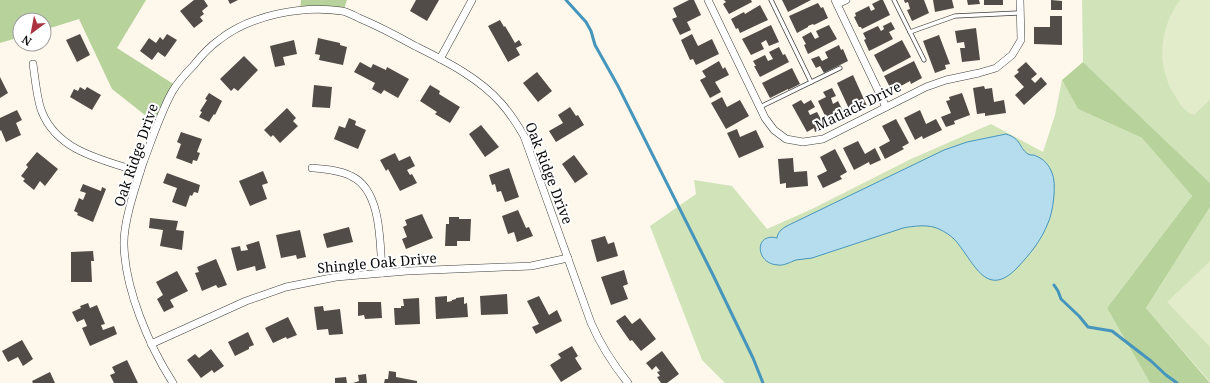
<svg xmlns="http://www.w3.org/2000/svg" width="1210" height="383" font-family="'Noto Serif',serif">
	<rect width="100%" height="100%" fill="#fdf8eb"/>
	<g fill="#d1e3b9">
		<polygon points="1082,0 1210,0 1210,183 1083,62"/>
		<polygon points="1062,80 1078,109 1142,138 1192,196 1107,308 1150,383 725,383 702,360 650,226 696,194 694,180 732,186 767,229 812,209 911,159 991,124 1043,152 1055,115"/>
		<polygon points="1210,207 1210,382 1146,308"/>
	</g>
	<g fill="#b7d29a">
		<polygon points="0,0 146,0 117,48 175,85 155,123 112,89 79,19 44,30 44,20 20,20 20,37 0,43"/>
		<polygon points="301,0 347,0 342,15 300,12"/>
		<polygon points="1083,62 1210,183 1210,207 1146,308 1210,383 1150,383 1107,308 1192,196 1142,138 1078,109 1062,80"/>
	</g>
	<g fill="#e2ebca">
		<path d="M1180 0H1210V100L1194 115C1184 112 1180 104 1175 96 1156 66 1159 28 1180 0Z"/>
		<polygon points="1210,261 1210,347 1167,302"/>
	</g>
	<path fill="#b6ddee" stroke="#4595bd" d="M1006 134C1022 139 1018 147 1028 154 1031 156 1033 154 1036 156 1044 159 1049 165 1052 173 1057 183 1053 213 1048 223 1041 241 1030 254 1017 268 985 301 973 259 954 239 950 235 945 232 939 229 929 224 914 226 903 228L812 258C807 259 801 259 796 260 790 262 784 266 778 265 755 264 754 232 777 238 778 229 787 226 795 222L944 150 967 142Z"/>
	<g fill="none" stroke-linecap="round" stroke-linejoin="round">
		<g stroke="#4595bd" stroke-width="3">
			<polyline points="566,0 586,22 591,31 595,45 618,86 713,275 753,358 763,383"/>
			<polyline points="1054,285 1058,291 1061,299 1079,316 1088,327 1112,331 1151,361 1166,375 1177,383"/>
		</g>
	</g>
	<g fill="#524c49">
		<polygon points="194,0 204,0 208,6 202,11 204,14 200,17 203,21 194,28 180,11"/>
		<polygon points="228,0 238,0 230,4"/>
		<polygon points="416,0 439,0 427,21 410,11"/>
		<polygon points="689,0 694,0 701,15 687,22 691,30 680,35 672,19 677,17 673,8"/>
		<polygon points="724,0 751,0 752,2 729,14 723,4 726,2"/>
		<polygon points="782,0 811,0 788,12"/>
		<polygon points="880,0 883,0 890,15 862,29 861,27 859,27 854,17 856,16 855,13 869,6 871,11 875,9 872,4"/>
		<polygon points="904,0 924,0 929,13 912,21 907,10 910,9 908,2 905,3"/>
		<polygon points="933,0 952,0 954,8 935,12"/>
		<polygon points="967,0 979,0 980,4 968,5"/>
		<rect x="984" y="0" width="19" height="5"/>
		<polygon points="1051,0 1062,1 1062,10 1051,10"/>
		<polygon points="818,3 821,8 823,7 828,18 814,25 813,24 808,26 808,27 797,33 789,16"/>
		<polygon points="760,5 768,20 740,33 738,28 736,29 731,19 744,12 745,14"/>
		<polygon points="1050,16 1062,16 1062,45 1034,44 1034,27 1050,27"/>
		<polygon points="500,20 504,27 505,26 515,43 519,40 522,45 516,48 520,55 508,62 488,26"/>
		<polygon points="891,22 895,29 889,32 893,39 869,51 864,40 866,39 863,33 878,26 881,31 884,29 883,26"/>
		<polygon points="771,25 779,42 769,46 766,40 761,43 764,49 751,55 742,39"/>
		<polygon points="829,25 837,39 808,54 804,45 806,44 802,37 811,32 815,39 819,37 816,31"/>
		<polygon points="976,28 980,60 962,62 960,48 965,48 964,42 957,43 955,31"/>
		<polygon points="80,34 90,55 77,62 66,40"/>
		<polygon points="167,34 177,40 165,57 158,52 152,60 140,51 149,38 156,43 160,37 163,40"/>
		<polygon points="692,34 698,46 712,39 719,54 696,65 693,59 690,60 681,40"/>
		<polygon points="939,35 950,64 945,65 946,69 935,73 923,41"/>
		<polygon points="318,38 340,43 340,45 347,47 343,65 319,60 320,55 315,54"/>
		<polygon points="294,40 297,54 283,57 285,65 275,67 270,46"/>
		<polygon points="902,40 911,57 883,72 874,55"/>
		<polygon points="839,45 841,50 843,49 848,61 824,73 820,66 816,68 811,59 819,56 822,61 828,58 825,52"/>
		<polygon points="779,47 783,55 785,54 789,62 760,77 754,66 756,66 753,61 765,55 768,61 773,59 769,52"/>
		<polygon points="244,56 258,70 238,91 234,88 231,91 220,79"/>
		<polygon points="719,61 723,69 725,67 729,75 715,82 721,92 710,98 700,80 706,77 702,71"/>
		<polygon points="914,61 922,78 911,84 910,81 892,91 884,76"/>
		<polygon points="360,62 371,68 373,64 386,70 387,67 409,79 398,98 384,90 381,94 372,89 375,83 354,72"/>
		<polygon points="1026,62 1037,74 1031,79 1035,83 1041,77 1047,84 1024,105 1015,95 1024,87 1014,76 1019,72 1017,70"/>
		<polygon points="792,68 800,84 788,90 788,89 770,98 762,83"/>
		<polygon points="537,72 552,91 538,102 523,83"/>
		<polygon points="853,75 867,106 851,113 837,83"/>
		<polygon points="0,77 8,93 0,98"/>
		<polygon points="314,85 332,87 330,108 312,107"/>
		<polygon points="430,85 440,91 439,94 460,107 450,123 435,114 437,112 420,101"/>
		<polygon points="984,86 985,89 992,88 994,102 1004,100 1006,113 985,116 985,113 977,114 973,88"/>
		<polygon points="80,87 85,90 87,87 101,95 92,110 70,97 74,89 78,91"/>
		<polygon points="832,88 836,96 831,98 833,104 838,101 844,113 841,115 842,118 833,122 832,120 828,122 818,101 826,97 823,92"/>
		<polygon points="209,93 222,101 215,115 214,114 209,122 199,117 202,112 200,111 207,100 205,99"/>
		<polygon points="962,93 970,115 954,121 955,124 946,127 941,117 951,113 946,101 950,100 949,97"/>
		<polygon points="722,97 727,107 740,100 749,116 726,129 711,103"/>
		<polygon points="801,100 804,104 811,100 815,107 808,111 810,115 817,112 825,127 815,132 814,128 807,132 792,105"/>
		<polygon points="570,107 576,116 578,115 584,125 556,142 549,131 563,123 558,115"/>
		<polygon points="287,108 296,118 293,121 298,126 280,143 273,135 271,137 264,130"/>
		<polygon points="17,110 22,120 16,123 21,135 6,142 1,130 0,131 0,118"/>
		<polygon points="920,110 926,124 936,119 942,130 923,139 922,136 915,140 904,118"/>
		<polygon points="349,118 356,121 355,125 366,130 358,149 334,139 339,126 345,128"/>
		<polygon points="896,119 909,143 902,147 904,149 885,159 879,147 890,141 882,126"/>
		<polygon points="481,125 499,147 485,157 469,134"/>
		<polygon points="737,129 740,137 756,130 764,147 739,158 727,133"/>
		<polygon points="181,132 202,139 197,152 200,153 197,161 193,160 192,164 176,158 181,144 177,142"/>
		<polygon points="858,141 865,154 875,148 881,160 870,165 869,162 854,170 843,148"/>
		<polygon points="835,149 847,172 840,176 842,179 823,188 817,176 827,171 820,157"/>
		<polygon points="37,152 58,169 45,186 40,181 34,190 23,181 25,179 21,176 28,167 26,165"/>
		<polygon points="395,153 399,161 410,156 415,166 407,170 410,175 412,174 417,183 400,191 388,169 386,171 380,160"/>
		<polygon points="574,155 588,174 575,183 562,164"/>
		<polygon points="793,158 794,172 807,171 808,186 786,188 786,183 780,184 778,159"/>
		<polygon points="509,168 519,197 505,202 501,191 497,192 495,184 492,185 489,175"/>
		<polygon points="263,171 268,183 262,185 267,199 250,206 239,181"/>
		<polygon points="167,173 200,185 198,193 194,192 192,196 190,195 186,207 172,202 177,188 163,183"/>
		<polygon points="83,184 101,191 102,187 106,189 93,222 77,215 78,213 74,211 79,198 83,200 86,193 80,191"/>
		<polygon points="518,210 526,228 529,227 533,236 517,242 514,232 508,234 502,216"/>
		<polygon points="422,214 433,238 406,249 402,239 407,237 403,227 407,225 405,220"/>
		<polygon points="449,217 459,217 459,219 471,219 470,241 457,241 457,246 445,246 446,224 449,224"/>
		<polygon points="150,218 178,221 176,230 184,231 182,250 160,246 163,230 149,228"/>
		<polygon points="349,227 353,242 327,248 323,234"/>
		<polygon points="300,230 306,257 297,259 296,255 281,258 276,235"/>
		<polygon points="605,236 608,244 614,242 618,256 597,262 591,240"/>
		<polygon points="259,241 266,268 256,271 255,266 237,271 231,248 240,246 241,251 248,250 246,245"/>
		<polygon points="93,251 94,261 91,261 92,282 71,282 71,252"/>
		<polygon points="216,259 227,285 218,288 216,285 202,291 195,273 199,272 197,267"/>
		<polygon points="624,270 628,284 623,286 628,299 611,305 601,277"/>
		<polygon points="177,271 188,291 170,300 174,307 164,312 157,299 163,295 156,282"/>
		<polygon points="507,294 508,314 481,315 480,296"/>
		<polygon points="447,296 447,302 452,301 452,300 456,299 456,298 464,297 464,304 467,303 468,317 436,319 435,297"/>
		<polygon points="539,296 549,315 557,310 562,321 536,334 532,327 539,324 527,301"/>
		<polygon points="419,298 420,324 395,325 394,308 401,308 401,306 404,306 403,299"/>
		<polygon points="358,302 381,302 382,318 365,319 364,315 358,316"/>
		<polygon points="88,303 90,308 97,305 105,324 101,325 103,330 114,326 117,334 90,346 82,328 87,326 84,319 77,322 72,312 81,308 80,306"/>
		<polygon points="323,306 324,311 340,309 343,334 329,335 328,329 317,330 314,307"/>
		<polygon points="625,315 632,324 640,318 656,339 641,351 632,340 630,341 616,321"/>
		<polygon points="288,317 297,335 287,339 286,337 273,343 265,328"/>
		<polygon points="248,332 254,345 249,347 249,349 235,356 228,342"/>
		<polygon points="22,340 33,359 23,366 18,357 8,362 2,351"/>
		<polygon points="572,346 578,356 575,358 582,369 561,382 550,365 561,358 558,354"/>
		<polygon points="211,349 224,366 214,373 212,370 201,378 187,360 195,354 199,358"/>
		<polygon points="662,351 679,374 667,383 661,383 657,377 660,376 657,372 660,371 656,366 652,370 646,363"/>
		<polygon points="127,360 138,383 114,383 110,375 115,373 112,367"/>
		<polygon points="389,371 396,372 396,377 417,381 417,383 384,383 385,379 388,379"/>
		<polygon points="50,372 55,383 33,383 32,381"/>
		<polygon points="366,374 367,383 353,383 359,381 358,375"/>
		<polygon points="346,377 347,383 335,383 335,378"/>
	</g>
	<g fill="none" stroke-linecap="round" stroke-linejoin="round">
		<defs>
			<g id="service">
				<polyline points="771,0 811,82"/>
				<polyline points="894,0 924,60"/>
				<polyline points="910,32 955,16 1020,13"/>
				<polyline points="760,107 840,68"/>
			</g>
			<g id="minor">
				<polyline points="708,0 765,118 774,130 786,139 803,142 823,139 926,87 946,80 979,73 996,68 1012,55 1021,40 1020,0"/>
				<polyline points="835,0 886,107"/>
				<polyline points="837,4 846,0"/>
				<polyline points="440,59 472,0"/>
				<path d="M33 64C35 77 37 101 42 112 58 152 104 160 140 172"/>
				<path d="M312 168C324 169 339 170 351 176 382 190 380 244 382 273"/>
				<polyline points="151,344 246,301 286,287 336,277 407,271 531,266 568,258"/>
				<path d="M173 383C149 346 125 289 124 245 123 223 136 185 143 163 152 139 160 114 172 92 178 82 185 74 193 66 201 56 209 47 219 40 250 15 303 5 342 11 348 12 353 15 359 18 378 26 397 36 415 46 445 61 478 77 501 103 510 113 517 124 524 136L591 323C601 346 612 363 628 383"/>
			</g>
		</defs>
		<use href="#service" stroke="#3e3e3e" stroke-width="5"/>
		<use href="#minor" stroke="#3e3e3e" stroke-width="8"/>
		<use href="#service" stroke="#fff" stroke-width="3.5"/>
		<use href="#minor" stroke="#fff" stroke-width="7"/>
	</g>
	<g text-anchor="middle" stroke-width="4" stroke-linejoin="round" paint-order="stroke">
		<g font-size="14" fill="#0b0b0b" stroke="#fff">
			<text transform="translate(858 106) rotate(-26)" y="5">Matlack Drive</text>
			<text transform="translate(136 155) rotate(-71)" y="5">Oak Ridge Drive</text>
			<text transform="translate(549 173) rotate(69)" y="5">Oak Ridge Drive</text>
			<text transform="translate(377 263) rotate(-5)" y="5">Shingle Oak Drive</text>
		</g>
	</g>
	<g transform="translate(32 32) rotate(212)"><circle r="19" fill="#ffffff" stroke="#9d9d9d"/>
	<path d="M0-3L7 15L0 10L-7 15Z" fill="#ab3340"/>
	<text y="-6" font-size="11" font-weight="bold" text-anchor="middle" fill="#0b0b0b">N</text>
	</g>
</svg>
